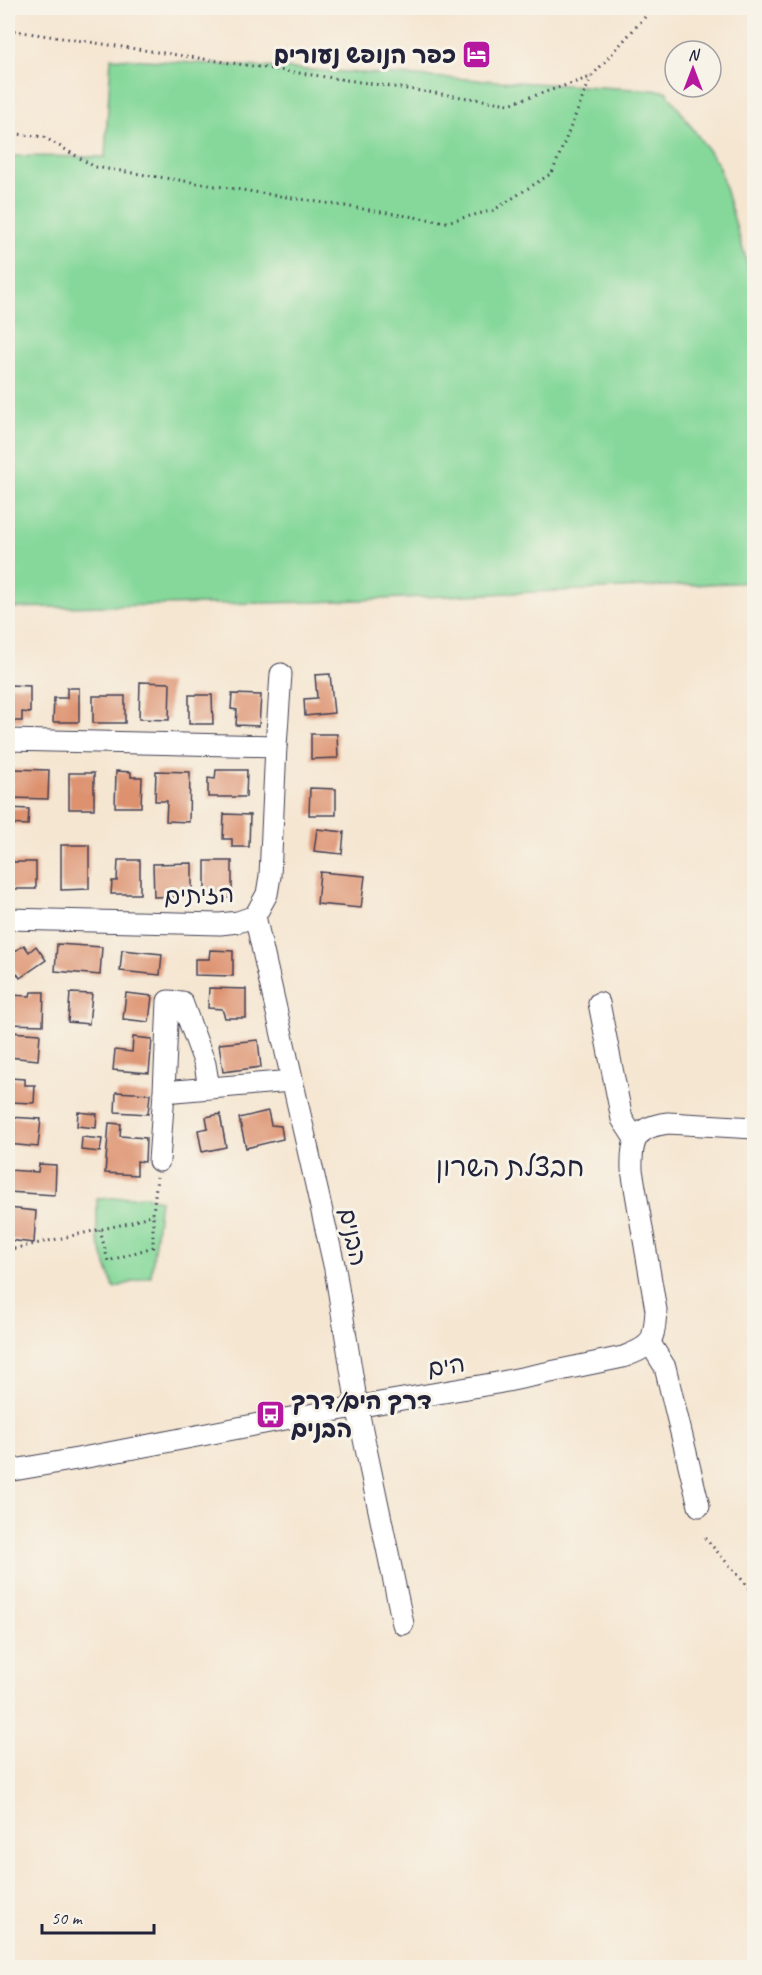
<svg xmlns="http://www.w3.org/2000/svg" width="762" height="1975" font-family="Caveat,'Playpen Sans Hebrew',sans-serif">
	<rect width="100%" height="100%" fill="#f7f3e8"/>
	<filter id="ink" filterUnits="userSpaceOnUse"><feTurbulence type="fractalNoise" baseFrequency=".0167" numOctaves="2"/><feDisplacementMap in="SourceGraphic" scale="12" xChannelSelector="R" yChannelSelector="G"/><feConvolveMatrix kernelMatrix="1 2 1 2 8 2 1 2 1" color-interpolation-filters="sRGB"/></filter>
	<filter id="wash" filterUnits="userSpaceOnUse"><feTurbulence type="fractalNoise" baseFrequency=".008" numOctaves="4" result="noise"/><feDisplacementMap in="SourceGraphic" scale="24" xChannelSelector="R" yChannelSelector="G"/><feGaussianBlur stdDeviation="1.35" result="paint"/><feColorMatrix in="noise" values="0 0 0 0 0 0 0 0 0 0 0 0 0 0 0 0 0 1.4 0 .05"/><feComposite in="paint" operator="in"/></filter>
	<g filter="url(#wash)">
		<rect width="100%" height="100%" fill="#f5e6d1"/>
		<g fill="#85d89a" stroke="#547d6a" stroke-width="1.5">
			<polygon points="111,58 666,91 718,164 754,287 754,582 316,602 8,608 8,156 105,157"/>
			<polygon points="146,1196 160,1200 151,1276 114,1288 97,1238 97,1199"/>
		</g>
		<g id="blocks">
			<g fill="#dd916e">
				<polygon points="131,8 166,8 166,9 132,12"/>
				<polygon points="330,674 334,713 305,716 304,699 317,698 315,675"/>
				<polygon points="140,682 170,683 169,720 139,719"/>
				<polygon points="9,685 30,686 30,713 22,712 22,721 8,721"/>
				<polygon points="67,688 79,688 79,722 53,722 54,698 67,698"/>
				<polygon points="232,694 261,695 259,726 236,725 237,710 231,709"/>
				<polygon points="189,695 212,695 213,724 189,724"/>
				<rect x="93" y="696" width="32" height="27"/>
				<polygon points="311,734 337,734 338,758 311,759"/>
				<polygon points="12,769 49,770 48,799 11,798"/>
				<polygon points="216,770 247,770 246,797 208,797 208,778 215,779"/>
				<polygon points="116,771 131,772 131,777 142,777 141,807 115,807"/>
				<polygon points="156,771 190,772 189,822 166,821 167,801 155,801"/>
				<rect x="69" y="773" width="25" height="36"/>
				<polygon points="310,788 336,789 336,815 309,815"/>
				<polygon points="8,808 29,809 28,825 8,824"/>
				<polygon points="224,814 250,815 249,847 232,847 232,839 223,839"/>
				<polygon points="317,829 344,832 342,854 314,851"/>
				<polygon points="61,845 89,845 89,889 61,890"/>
				<polygon points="118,860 140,860 140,894 111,894 112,881 117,881"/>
				<rect x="205" y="861" width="27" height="37"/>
				<rect x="8" y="862" width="28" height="27"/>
				<polygon points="192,863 192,896 154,897 153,864"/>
				<polygon points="320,872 365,876 361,908 317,904"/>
				<polygon points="57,944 102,947 100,975 55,971"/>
				<polygon points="24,945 29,952 36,946 46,960 20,978 8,960 8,956"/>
				<polygon points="122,950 162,954 160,975 120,971"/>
				<polygon points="210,950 233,951 233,976 195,975 195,959 209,959"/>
				<polygon points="209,988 246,989 246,1018 225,1018 222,1009 208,1008"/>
				<polygon points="31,992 44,992 43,1025 8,1024 8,995 30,996"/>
				<polygon points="70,993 92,994 89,1024 68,1022"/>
				<polygon points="126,993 152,996 149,1022 123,1019"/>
				<polygon points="10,1032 40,1034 38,1060 8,1057"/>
				<polygon points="133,1037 152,1039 149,1073 113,1070 115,1050 132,1052"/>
				<polygon points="258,1040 261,1067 223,1072 219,1044"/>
				<polygon points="9,1078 25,1079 25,1085 35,1085 34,1103 8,1102"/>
				<polygon points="116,1092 150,1094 148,1114 115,1112"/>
				<polygon points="268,1111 271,1125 281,1126 283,1139 246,1148 239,1118"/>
				<polygon points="78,1112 97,1114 96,1128 77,1126"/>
				<polygon points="220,1114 226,1147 202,1152 198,1130 208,1128 206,1117"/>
				<polygon points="10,1117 41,1119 38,1147 8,1144"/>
				<polygon points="109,1123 121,1124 120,1136 146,1138 145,1162 137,1161 137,1175 105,1173"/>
				<polygon points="82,1137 102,1139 100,1152 81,1150"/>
				<polygon points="39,1164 56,1165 55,1195 8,1192 8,1170 38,1172"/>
				<polygon points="8,1208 36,1211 34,1243 8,1240"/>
			</g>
		</g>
	</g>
	<g filter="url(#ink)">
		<use href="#blocks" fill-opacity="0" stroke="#423f52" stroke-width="1.5"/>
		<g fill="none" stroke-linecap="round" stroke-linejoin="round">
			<defs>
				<g id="minor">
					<polyline points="8,740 276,746 270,876 267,894 255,916 238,922 220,924 8,919"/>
					<polyline points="276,746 281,674"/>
					<polyline points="255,916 335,1269 357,1406 403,1624"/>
					<polyline points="599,1003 622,1119 635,1139"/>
					<polyline points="209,1088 205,1064 182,1002 168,1001 164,1092 291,1081"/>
					<polyline points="159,1161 164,1092"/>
					<polyline points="650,1343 665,1367 699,1506"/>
					<path d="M8 1471 77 1459 285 1419 497 1383 623 1357C653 1346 654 1341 656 1310L632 1170C631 1139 636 1127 668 1123L754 1128"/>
				</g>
			</defs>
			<use href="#minor" stroke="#423f52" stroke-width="23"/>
			<g stroke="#423f52" stroke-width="3" stroke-dasharray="1.5 4.5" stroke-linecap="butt">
				<polyline points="8,30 509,104 591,77 653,8"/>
				<polyline points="8,133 44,137 95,167 446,222 494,210 552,173 591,77"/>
				<polyline points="100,1230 108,1261 153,1247 153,1214"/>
				<polyline points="8,1250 129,1223 153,1214 157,1177"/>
				<polyline points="705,1538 754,1593"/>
			</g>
			<use href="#minor" stroke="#fff" stroke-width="21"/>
		</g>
	</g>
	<defs>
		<symbol id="hotel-square" viewBox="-11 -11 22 22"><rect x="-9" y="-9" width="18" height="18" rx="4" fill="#b5179e" stroke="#f7f3e8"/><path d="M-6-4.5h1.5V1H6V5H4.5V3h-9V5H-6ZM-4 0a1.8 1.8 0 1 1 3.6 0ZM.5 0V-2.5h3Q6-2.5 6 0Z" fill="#fff"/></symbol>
		<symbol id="bus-square" viewBox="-11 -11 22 22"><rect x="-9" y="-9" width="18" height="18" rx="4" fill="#b5179e" stroke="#f7f3e8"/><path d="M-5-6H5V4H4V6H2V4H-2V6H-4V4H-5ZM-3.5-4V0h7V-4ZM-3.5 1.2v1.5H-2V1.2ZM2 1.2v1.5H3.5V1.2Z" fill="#fff"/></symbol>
	</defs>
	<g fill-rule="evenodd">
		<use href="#hotel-square" x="460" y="38" width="33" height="33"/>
		<use href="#bus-square" x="254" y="1398" width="33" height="33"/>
	</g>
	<g text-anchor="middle" stroke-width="6" stroke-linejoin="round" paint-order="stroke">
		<g font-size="24" font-weight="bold" fill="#22223b" stroke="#f7f3e8" text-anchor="end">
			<text x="456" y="63">כפר הנופש נעורים</text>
			<text x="291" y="1409" text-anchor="start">דרך הים/דרך<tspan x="291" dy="28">הבנים</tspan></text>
		</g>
		<g font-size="24" fill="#22223b" stroke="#f7f3e8">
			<text transform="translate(199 895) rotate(-2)" y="8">הזיתים</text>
			<text transform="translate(353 1237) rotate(78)" y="8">הבנים</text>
			<text transform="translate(446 1366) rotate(-9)" y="8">הים</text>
		</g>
		<g font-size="27" fill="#22223b" stroke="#f7f3e8">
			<text x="510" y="1176">חבצלת השרון</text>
		</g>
	</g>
	<rect width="762" height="1975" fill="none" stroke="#f7f3e8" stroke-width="30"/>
	<g transform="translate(693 69)"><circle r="28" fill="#f7f3e8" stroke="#a29fa3" stroke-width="1.5"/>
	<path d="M0-4.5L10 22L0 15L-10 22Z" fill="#b5179e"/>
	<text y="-9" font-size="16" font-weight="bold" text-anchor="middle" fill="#22223b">N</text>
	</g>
	<path d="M42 1924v9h112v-9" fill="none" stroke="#22223b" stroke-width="3"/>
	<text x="51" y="1924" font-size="18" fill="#22223b" stroke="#f7f3e8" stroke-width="4.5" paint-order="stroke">50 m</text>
</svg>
